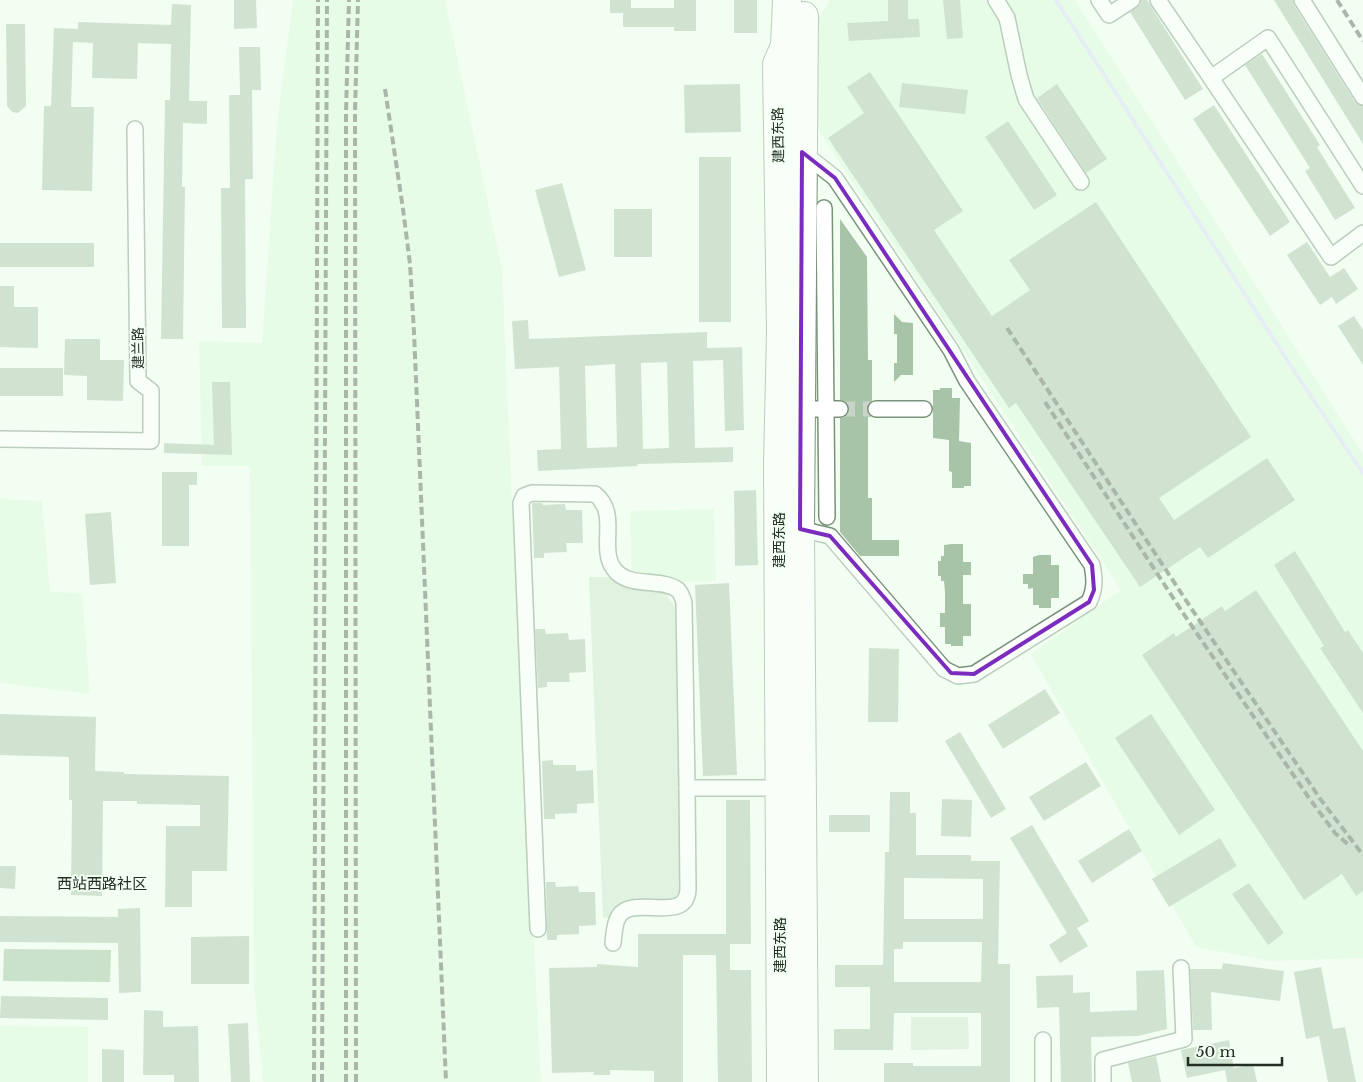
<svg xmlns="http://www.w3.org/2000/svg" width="1363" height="1082" font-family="'Libre Baskerville','Noto Sans SC',serif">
	<rect width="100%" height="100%" fill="#f2fef2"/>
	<g fill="#d8fbd8">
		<polygon points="293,0 445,0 502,269 511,480 541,1082 263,1082 254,984 250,466 202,466 199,341 262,343 277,125"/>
		<polygon points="830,0 1075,0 1363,454 1363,958 1270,961 1196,947 1031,654 1121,590 817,128 817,20"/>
		<polygon points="0,499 42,501 50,592 82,593 90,694 0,683"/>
		<polygon points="714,509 716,581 632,583 630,511"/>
		<polygon points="0,1026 88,1027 88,1082 0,1082"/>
	</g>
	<g fill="#cae4ca">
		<polygon points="589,577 655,578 675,607 681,889 675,898 671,900 612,917 603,918"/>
		<polygon points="911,1017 968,1017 969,1049 911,1050"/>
	</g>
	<polygon fill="#99c09a" points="4,949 111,950 110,982 3,981"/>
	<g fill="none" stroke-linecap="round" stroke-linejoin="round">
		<polyline stroke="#dadaf8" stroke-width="4" points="1056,0 1298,377 1363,473"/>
	</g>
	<g fill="#a7c4a8" fill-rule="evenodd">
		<polygon points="234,0 256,0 257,28 234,29"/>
		<polygon points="610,0 631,0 631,8 674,8 674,0 696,0 696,31 674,31 674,27 623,27 623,13 610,13"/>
		<rect x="734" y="0" width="23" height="33"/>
		<polygon points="888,0 908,0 908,19 919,19 920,37 849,41 847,23 888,21"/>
		<polygon points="943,0 960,0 963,38 947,39"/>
		<polygon points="1141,0 1147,0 1203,89 1185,100 1130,12 1140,5"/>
		<polygon points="1274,0 1293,0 1294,5 1355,102 1363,106 1363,144"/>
		<polygon points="172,4 191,5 189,101 207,101 207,124 183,123 182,187 185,187 183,339 161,339 165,100 170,100 171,44 138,43 137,79 92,78 93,43 73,42 71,107 94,107 92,191 42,190 44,106 51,106 54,28 78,29 78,22 171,25"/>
		<polygon points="6,24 25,24 26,106 18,113 12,112 7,106"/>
		<polygon points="239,47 260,47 261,90 252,90 253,179 245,179 246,328 222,328 221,188 230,188 229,95 240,95"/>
		<polygon points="1262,54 1320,145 1317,147 1355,208 1335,220 1305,171 1310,168 1245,65"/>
		<polygon points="870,72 963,211 934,230 992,316 1030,290 1009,260 1096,202 1251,437 1159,498 1174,520 1267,458 1295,500 1208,558 1200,547 1140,587 1016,403 1009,408 828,138 864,113 847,87"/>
		<polygon points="902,83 968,90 965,114 899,107"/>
		<polygon points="740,84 741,132 685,133 684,85"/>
		<polygon points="1057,84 1107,159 1086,173 1037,98"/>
		<polygon points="1214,105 1290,222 1270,236 1193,119"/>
		<polygon points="1008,121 1057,195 1034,210 985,137"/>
		<rect x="699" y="157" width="32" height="165"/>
		<polygon points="562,183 586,270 559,277 535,190"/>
		<rect x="614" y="209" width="38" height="48"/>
		<polygon points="840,219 867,257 868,360 872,360 872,401 868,404 867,409 871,417 868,417 868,498 872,498 872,540 899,540 899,556 860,556 840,532 840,418 845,417 849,409 848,404 840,400"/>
		<polygon points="1307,242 1330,277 1344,268 1358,289 1336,304 1332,297 1320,305 1287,255"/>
		<rect x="0" y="243" width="94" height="24"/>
		<polygon points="0,286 14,286 14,307 38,307 38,348 0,347"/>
		<polygon points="894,314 902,322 913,323 913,375 901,375 894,382 894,363 897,363 897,334 894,334"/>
		<polygon points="1354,316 1363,330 1363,365 1338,326"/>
		<path d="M528 320 529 339 707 332V348L742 347 744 430 725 431 723 360 693 361 695 448 733 447V462L637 464 638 466 538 471 537 450 561 449 559 367 515 369 512 321ZM667 362 669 448 643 449 641 363ZM615 364 617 447 587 448 585 366Z"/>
		<polygon points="65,339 100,339 100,360 124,360 123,401 87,400 87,376 64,375"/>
		<rect x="0" y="368" width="63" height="28"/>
		<polygon points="212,382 230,382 232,455 164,453 164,443 214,445"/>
		<polygon points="940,388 952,388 952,398 960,398 959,441 971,443 971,486 964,486 964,488 952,488 952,472 949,471 949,440 933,438 933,390 940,390"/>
		<polygon points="162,472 197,472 197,485 189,485 189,546 162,546"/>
		<polygon points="756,490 758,565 735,566 734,491"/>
		<polygon points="532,503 542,503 543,505 565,504 566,510 582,510 583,543 566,543 567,552 544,553 544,558 534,558"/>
		<polygon points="111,512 116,583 90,585 85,514"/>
		<polygon points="951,544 963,544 963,562 971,562 971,575 963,575 963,604 971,604 971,636 963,636 963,646 951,646 951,644 945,644 945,627 940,627 940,613 945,613 945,592 944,581 941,581 941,576 938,576 938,561 941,561 941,556 944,556 944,545"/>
		<polygon points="1295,551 1345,632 1348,630 1363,653 1363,713 1320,648 1324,646 1274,565"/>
		<polygon points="1039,555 1051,555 1051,565 1059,565 1059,598 1051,598 1051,608 1039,608 1039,605 1033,605 1033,588 1028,589 1028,584 1023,584 1023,574 1033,574 1033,557"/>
		<polygon points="729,583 737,775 703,776 695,585"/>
		<polygon points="1256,590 1363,751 1363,891 1356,896 1342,874 1304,900 1142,655 1174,633 1176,637 1222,606 1225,611"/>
		<polygon points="535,629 545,629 546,634 568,633 569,640 585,639 586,672 569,673 570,682 547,682 547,687 538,688"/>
		<polygon points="869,648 899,649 898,722 868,722"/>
		<polygon points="1045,689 1060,713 1003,749 988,725"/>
		<polygon points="0,714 96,717 95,771 124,772 124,774 229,776 227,871 192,871 192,907 165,907 166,826 200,826 200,805 137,804 137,801 103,801 102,896 71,895 72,800 69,800 69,757 0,755"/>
		<polygon points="1151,714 1215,810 1179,835 1115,738"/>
		<polygon points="960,732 1006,809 991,818 945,741"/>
		<polygon points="553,760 553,765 576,765 576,771 593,770 594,803 577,804 577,813 555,814 555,819 544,819 542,761"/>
		<polygon points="1086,762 1101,786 1044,821 1029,797"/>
		<path d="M890 792H910V813H916V855H971V861H1000L998 964H1010V1082H884V1063H913V1066H981V1013H894L893 1050H834V1029H870V987H835V965H883L885 852H889ZM904 878 983 879V919H904ZM903 942H982L981 982H894V949H903Z"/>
		<polygon points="942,799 972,800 971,837 941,836"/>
		<polygon points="726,800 750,800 751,944 730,944 730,970 751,970 752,1082 718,1082 716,955 683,955 683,1082 654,1082 654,1071 610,1070 610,1075 593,1075 594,1072 552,1073 549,968 597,967 597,964 638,967 638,934 726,934"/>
		<rect x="829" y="815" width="41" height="17"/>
		<polygon points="1032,825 1089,921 1077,928 1088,946 1060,963 1049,945 1067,933 1010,838"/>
		<polygon points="1129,829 1142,851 1092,883 1078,861"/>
		<polygon points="1220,838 1237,866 1169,907 1152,879"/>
		<polygon points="0,866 16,866 15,889 0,888"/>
		<polygon points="546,882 555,882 556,887 578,886 579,892 595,892 596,925 579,926 579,934 557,935 557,940 547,940"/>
		<polygon points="1249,883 1284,933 1268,945 1232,894"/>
		<polygon points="140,908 141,992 119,993 118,943 0,942 0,916 118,917 118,909"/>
		<polygon points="249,936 249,984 191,984 191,937"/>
		<polygon points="1223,963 1284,971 1280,1001 1211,992 1212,1030 1193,1030 1190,969 1222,969"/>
		<polygon points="1321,967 1333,1029 1345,1027 1356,1082 1328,1082 1319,1036 1306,1039 1294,972"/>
		<polygon points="1164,970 1167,1029 1138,1036 1091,1037 1092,1082 1061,1082 1059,1007 1037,1008 1036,976 1073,975 1073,993 1090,992 1090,1012 1137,1010 1136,971"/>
		<polygon points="1,996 108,998 108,1020 0,1018"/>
		<polygon points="144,1010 163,1011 163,1027 198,1026 199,1082 174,1082 174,1075 143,1075"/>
		<polygon points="248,1023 250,1082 231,1082 228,1024"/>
		<polygon points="1229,1040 1234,1068 1253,1064 1257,1082 1227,1082 1225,1070 1187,1078 1181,1050"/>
		<polygon points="102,1049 124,1050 124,1082 102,1082"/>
		<polygon points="1156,1056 1161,1082 1132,1082 1128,1063"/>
	</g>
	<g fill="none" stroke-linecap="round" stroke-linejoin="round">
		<polyline stroke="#c9d4c9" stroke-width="15" stroke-dasharray="15 8" stroke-linecap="butt" points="840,409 876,409"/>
		<defs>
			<g id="street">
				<polyline points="996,0 1007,18 1019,75 1026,99 1081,182"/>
				<polyline points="1099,0 1109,15 1132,0"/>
				<polyline points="1158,0 1211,78"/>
				<polyline points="1302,0 1363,97"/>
				<polyline points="1363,186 1268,38 1211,78 1331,257 1363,233"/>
				<polyline points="824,208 827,517"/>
				<polyline points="800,409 840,409"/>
				<polyline points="876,409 924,409"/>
				<polyline points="0,439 151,441 151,391 138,381 135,129"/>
				<path d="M800 529 830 536 944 669 958 676 974 674 1089 602C1095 589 1095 580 1092 565L967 381 951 350 835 178 802 152"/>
				<path d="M538 929 521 503 524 496 532 493 595 494C620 514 598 548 614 569 628 589 661 577 678 590 681 593 683 599 684 603L687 788"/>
				<path d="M613 943C614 935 614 923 619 916 633 894 687 925 688 889L687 788H779"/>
				<polyline points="1043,1040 1043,1082"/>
				<polyline points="1103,1082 1103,1060 1184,1039 1181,968"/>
			</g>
			<g id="highway">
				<polyline points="781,1082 778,463 781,332 777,64 785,46 787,0"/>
				<polyline points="804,1082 800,529 804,16"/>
			</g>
		</defs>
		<use href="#street" stroke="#789379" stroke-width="18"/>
		<use href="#highway" stroke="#789379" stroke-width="30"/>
		<use href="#street" stroke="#fff" stroke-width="15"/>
		<use href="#highway" stroke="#fff" stroke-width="28"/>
		<g stroke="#546054" stroke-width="4" stroke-dasharray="8 4" stroke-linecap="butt">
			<polyline points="1337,0 1363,41"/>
			<polyline points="385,89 403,209 410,264 414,332 446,1082"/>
			<polyline points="1007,328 1191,608 1321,800 1363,855"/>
			<polyline points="1045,402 1183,613 1309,798 1335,833 1350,846"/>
			<polyline points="314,1082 318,0"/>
			<polyline points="322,1082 327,0"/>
			<polyline points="346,1082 346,113 349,0"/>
			<polyline points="356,1082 355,112 358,0"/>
		</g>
	</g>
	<path d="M0 0H1363V1082H0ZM802 152 835 178 1092 565 1094 590 1089 602 974 674 951 673 830 536 800 529Z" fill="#f2fef2" fill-opacity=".55" fill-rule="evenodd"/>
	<path fill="none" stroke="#7b2cbf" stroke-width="4" stroke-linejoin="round" d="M802 152 835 178 1092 565 1094 590 1089 602 974 674 951 673 830 536 800 529Z"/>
	<g text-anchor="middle" stroke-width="4" stroke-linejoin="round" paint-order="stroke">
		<g font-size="14" fill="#232e23" stroke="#f2fef2">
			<text transform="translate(778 135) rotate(-91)" y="5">建西东路</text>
			<text transform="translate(138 348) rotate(-91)" y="5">建兰路</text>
			<text transform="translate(779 540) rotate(-90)" y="5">建西东路</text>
			<text transform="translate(780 945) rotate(-90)" y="5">建西东路</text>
		</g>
		<g font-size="15" fill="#232e23" stroke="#f2fef2">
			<text x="102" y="889">西站西路社区</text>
		</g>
	</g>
	<path d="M1188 1057v8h94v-8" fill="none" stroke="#232e23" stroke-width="2.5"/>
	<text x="1196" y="1057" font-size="15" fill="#232e23" stroke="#f2fef2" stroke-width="4" paint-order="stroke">50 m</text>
</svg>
